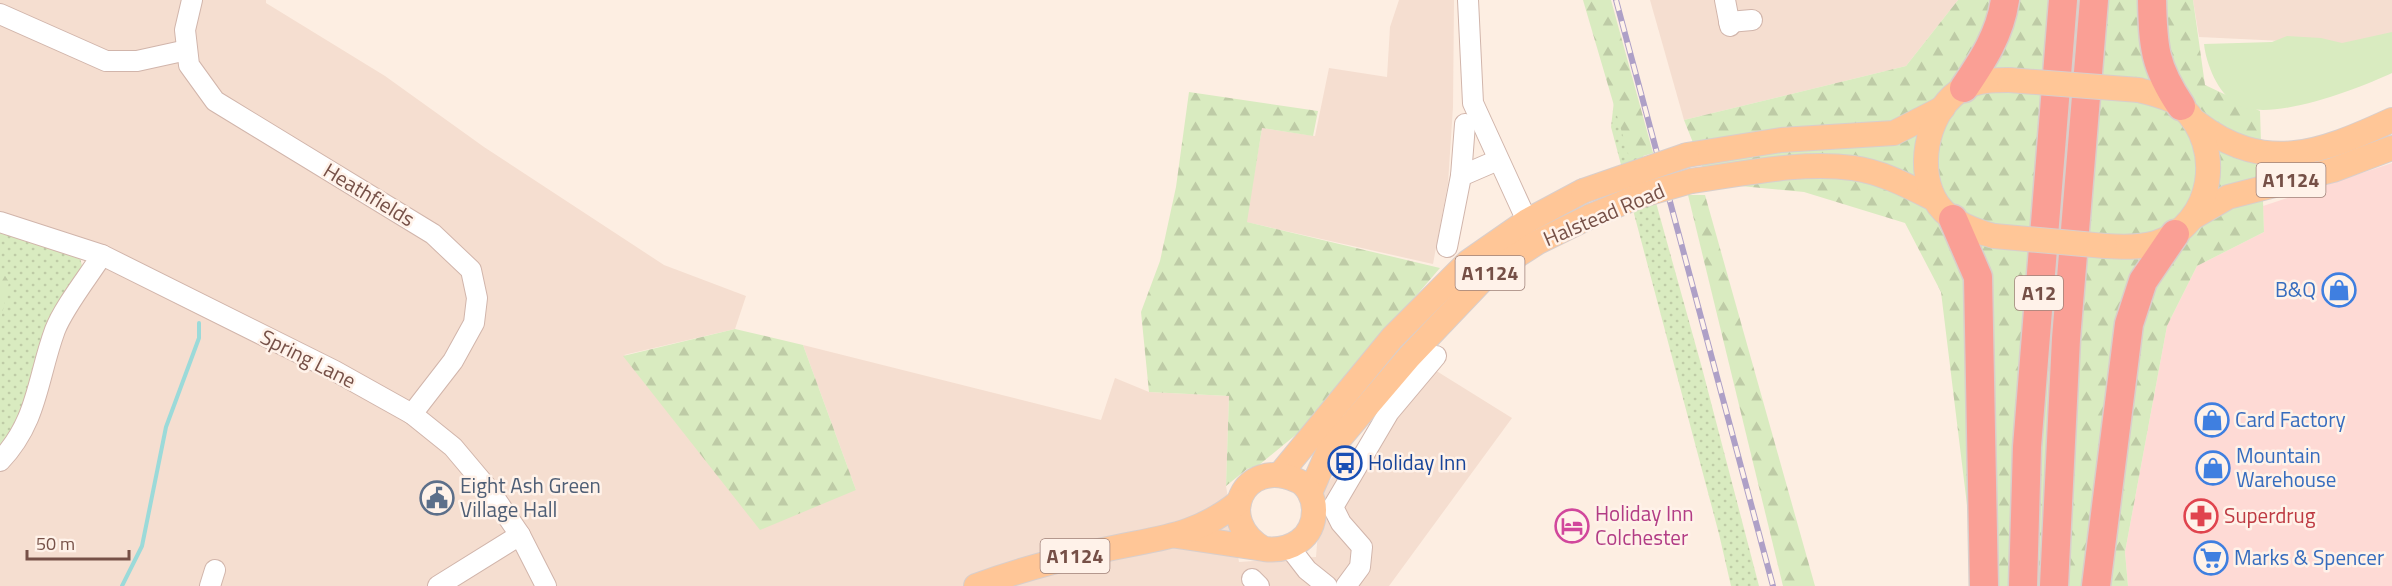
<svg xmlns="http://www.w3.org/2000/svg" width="2392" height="586" font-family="'Titillium Web',sans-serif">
	<defs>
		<pattern id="grass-dots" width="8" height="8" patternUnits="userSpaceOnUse" patternTransform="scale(1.5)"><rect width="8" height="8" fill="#d9ebc0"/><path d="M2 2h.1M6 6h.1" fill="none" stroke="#becba6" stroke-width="1.8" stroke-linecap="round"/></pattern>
		<pattern id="forest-firs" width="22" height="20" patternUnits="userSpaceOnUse" patternTransform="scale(1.5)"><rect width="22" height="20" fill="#d9ebc0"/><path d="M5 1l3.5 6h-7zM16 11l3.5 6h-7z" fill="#becba6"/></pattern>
	</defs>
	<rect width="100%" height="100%" fill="#fdeee2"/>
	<g fill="#f5ded0">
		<polygon points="0,0 266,0 266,3 385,76 484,147 664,265 746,296 735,329 624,355 856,490 803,345 1101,420 1115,378 1149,392 1229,396 1226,486 1239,562 1316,557 1321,492 1422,362 1512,418 1389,586 0,586 0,470 62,331 114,254 0,212"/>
		<polygon points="1399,0 1454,0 1453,107 1448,183 1433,264 1246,222 1262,128 1315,136 1329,68 1387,77 1390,27"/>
		<polygon points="1650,0 1958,0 1906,66 1684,120"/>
		<polygon points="2193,0 2392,0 2392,46 2199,37"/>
	</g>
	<polygon fill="#fedad5" points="2392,163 2392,586 2128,586 2125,552 2167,326 2197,266 2264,232 2263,206"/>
	<g fill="url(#grass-dots)">
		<polygon points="1618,66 1702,368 1759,586 1731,586 1719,534 1611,127"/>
		<polygon points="0,229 80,258 83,270 34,387 0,450"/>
	</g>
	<g fill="url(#forest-firs)">
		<polygon points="1583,0 1611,0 1653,153 1630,160"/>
		<polygon points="1958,0 2193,0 2205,85 2260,111 2264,232 2197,266 2167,326 2125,552 2128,586 1971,586 1968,513 1941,292 1905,223 1804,192 1709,183 1684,120 1906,66"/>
		<polygon points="1189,92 1318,111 1313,136 1262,128 1247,222 1440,268 1298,433 1259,465 1247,469 1226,486 1229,396 1149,392 1141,312 1160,261 1176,187"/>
		<polygon points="1688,195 1705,195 1815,586 1783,586"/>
		<polygon points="0,268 9,282 0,324"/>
		<polygon points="735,329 803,345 856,490 760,530 623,356"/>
	</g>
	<path fill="#d9ebc0" d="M2392 32V73C2360 88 2269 124 2236 104 2218 93 2206 64 2204 44L2272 42 2287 36 2321 38 2342 43Z"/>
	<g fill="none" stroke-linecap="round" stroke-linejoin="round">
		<polyline stroke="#9bdad9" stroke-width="4" points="122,586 142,546 166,427 199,338 199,323"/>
		<defs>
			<g id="minor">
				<polyline points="192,0 185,30 189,65 215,101 433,234 471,270 477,298 474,323 453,361 412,414"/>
				<polyline points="1468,0 1473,103 1527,221"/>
				<polyline points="1725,0 1730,26"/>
				<polyline points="0,14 106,61 137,61 187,50"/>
				<polyline points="1729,22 1752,20"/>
				<polyline points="1461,176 1465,124"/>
				<polyline points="0,222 102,255 335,371 412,414 453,447 490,491 520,535 546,586"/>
				<polyline points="1447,247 1461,176 1498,160"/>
				<path d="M0 461C38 421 37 379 55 330 64 307 88 277 102 255"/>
				<polyline points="1290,548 1307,570 1327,586"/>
				<polyline points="1252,579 1259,586"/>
				<polyline points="210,586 215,570"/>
				<polyline points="438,586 520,535"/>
				<polyline points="1346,586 1360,567 1362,547 1341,523 1333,507 1389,412 1436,356"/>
			</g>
			<g id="major">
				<path d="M2196 122C2265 175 2320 153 2392 120"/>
				<polyline points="1687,155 1781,140 1894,133 1943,108"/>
				<path d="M1691 181C1744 174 1799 161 1853 168 1882 172 1908 186 1934 199"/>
				<polyline points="2192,218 2228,197 2333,170 2392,148"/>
				<path d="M1994 236C1971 230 1945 220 1934 198 1916 164 1929 107 1964 88 1977 80 1994 80 2009 80"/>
				<path d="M2105 246C2121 247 2140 248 2156 243 2214 224 2225 147 2182 107 2171 97 2153 94 2139 90"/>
				<polyline points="1281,473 1392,338 1468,262 1527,221 1583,191"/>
				<polyline points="1310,493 1328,452 1409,357 1488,274 1538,242 1591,216"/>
				<path d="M1177 536 1264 549C1290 552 1314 539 1314 510 1314 498 1307 484 1296 480 1243 457 1214 521 1264 549"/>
				<path d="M976 586C1016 571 1057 560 1099 551 1153 538 1193 539 1239 502"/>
			</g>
			<g id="highway">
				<path d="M2152 0C2153 46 2154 66 2181 106"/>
				<path d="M1964 88C1983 60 2000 34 2005 0"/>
				<polyline points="1953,219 1978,277 1984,586"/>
				<polyline points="2023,586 2027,447 2063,0"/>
				<polyline points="2054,586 2066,339 2094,0"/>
				<polyline points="2096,586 2129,324 2143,281 2175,234"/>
			</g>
		</defs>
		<use href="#minor" stroke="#d1b5ab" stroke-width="22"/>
		<use href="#major" stroke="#d9cecb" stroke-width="26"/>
		<use href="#highway" stroke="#d9cecb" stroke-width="31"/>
		<use href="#minor" stroke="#fff" stroke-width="20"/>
		<use href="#major" stroke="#ffc697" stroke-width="24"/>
		<use href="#highway" stroke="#fa9f95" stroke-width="28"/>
		<defs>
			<polyline id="rail" points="1616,0 1773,586"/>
		</defs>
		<use href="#rail" stroke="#aea0c7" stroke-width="6"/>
		<use href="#rail" stroke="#fff2e9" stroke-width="4" stroke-dasharray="11" stroke-linecap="butt"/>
		<defs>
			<g id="major-bridge">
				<polyline points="2009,80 2139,90"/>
				<polyline points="1583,191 1687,155"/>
				<polyline points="1591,216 1639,196 1691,181"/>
				<polyline points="1994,236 2105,246"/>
			</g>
		</defs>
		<use href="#major-bridge" stroke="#d9cecb" stroke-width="26" stroke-linecap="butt"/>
		<use href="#major-bridge" stroke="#ffc697" stroke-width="24"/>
	</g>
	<defs>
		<symbol id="shop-ring" viewBox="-11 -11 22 22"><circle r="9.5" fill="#fff2e9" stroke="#3f7fe0" stroke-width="1.5"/><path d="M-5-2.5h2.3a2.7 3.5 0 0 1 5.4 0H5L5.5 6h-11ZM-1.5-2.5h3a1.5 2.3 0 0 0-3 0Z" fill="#3f7fe0"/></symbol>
		<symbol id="bus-ring" viewBox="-11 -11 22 22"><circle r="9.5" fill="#fff2e9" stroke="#1a4fb4" stroke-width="1.5"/><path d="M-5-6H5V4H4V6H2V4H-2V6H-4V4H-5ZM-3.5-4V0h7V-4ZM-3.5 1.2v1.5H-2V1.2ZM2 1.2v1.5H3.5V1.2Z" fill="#1a4fb4"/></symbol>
		<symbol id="civic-ring" viewBox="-11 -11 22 22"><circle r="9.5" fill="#fff2e9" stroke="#5c6f8a" stroke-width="1.5"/><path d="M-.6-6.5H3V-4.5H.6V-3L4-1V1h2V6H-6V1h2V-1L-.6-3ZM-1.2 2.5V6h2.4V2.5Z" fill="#5c6f8a"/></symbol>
		<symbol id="pharmacy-ring" viewBox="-11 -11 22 22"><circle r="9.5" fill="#fff2e9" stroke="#e0444e" stroke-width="1.5"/><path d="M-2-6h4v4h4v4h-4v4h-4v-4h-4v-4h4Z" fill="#e0444e"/></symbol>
		<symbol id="hotel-ring" viewBox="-11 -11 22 22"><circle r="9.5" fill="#fff2e9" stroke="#d1479c" stroke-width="1.5"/><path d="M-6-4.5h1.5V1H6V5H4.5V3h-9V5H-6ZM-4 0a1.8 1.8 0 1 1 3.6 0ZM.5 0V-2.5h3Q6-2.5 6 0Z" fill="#d1479c"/></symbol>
		<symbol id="supermarket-ring" viewBox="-11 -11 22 22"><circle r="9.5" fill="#fff2e9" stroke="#3f7fe0" stroke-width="1.5"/><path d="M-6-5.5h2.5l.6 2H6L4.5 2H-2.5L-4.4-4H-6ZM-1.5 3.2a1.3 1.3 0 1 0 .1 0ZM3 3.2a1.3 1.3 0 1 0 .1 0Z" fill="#3f7fe0"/></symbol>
	</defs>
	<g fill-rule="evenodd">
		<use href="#shop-ring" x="2320" y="271" width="38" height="38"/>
		<use href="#shop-ring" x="2193" y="401" width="38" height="38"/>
		<use href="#bus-ring" x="1326" y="444" width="38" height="38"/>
		<use href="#shop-ring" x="2194" y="449" width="38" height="38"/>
		<use href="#civic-ring" x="418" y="479" width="38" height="38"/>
		<use href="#pharmacy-ring" x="2182" y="497" width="38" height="38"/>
		<use href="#hotel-ring" x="1553" y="507" width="38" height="38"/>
		<use href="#supermarket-ring" x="2192" y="539" width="38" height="38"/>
	</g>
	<g text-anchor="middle" stroke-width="5" stroke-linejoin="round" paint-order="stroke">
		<g fill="#fff2e9" stroke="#9f8178" stroke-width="1.5">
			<rect x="2256.5" y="163" width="69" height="34" rx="4.5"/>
			<rect x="1455.5" y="256" width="69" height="34" rx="4.5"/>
			<rect x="2015" y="276" width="48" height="34" rx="4.5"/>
			<rect x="1040.5" y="539" width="69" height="34" rx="4.5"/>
		</g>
		<g font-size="20" font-weight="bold" fill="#765047">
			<text x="2291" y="187">A1124</text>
			<text x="1490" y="280">A1124</text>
			<text x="2039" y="300">A12</text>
			<text x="1075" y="563">A1124</text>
		</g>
		<g font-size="21" fill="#765047" stroke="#fff2e9">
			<text transform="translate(369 195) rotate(31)" y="7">Heathfields</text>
			<text transform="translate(1604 215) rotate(-23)" y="7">Halstead Road</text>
			<text transform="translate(308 359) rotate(27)" y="7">Spring Lane</text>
		</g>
		<g font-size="21" fill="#366cbe" stroke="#fff2e9" text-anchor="start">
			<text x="2316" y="297" text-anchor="end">B&amp;Q</text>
			<text x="2235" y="427">Card Factory</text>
			<text x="2236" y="463">Mountain<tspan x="2236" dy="24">Warehouse</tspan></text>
			<text x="2234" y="565">Marks &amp; Spencer</text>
		</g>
		<g font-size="21" fill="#164399" stroke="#fff2e9" text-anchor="start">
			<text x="1368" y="470">Holiday Inn</text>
		</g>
		<g font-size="21" fill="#4e5e75" stroke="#fff2e9" text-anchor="start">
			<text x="460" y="493">Eight Ash Green<tspan x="460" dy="24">Village Hall</tspan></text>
		</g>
		<g font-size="21" fill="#b23c85" stroke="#fff2e9" text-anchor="start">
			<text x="1595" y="521">Holiday Inn<tspan x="1595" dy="24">Colchester</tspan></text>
		</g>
		<g font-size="21" fill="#be3a42" stroke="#fff2e9" text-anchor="start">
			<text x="2224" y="523">Superdrug</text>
		</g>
	</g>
	<path d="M27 550v9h102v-9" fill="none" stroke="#765047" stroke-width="3"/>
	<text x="36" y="550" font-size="18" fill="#765047" stroke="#fff2e9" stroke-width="4.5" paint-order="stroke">50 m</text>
</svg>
